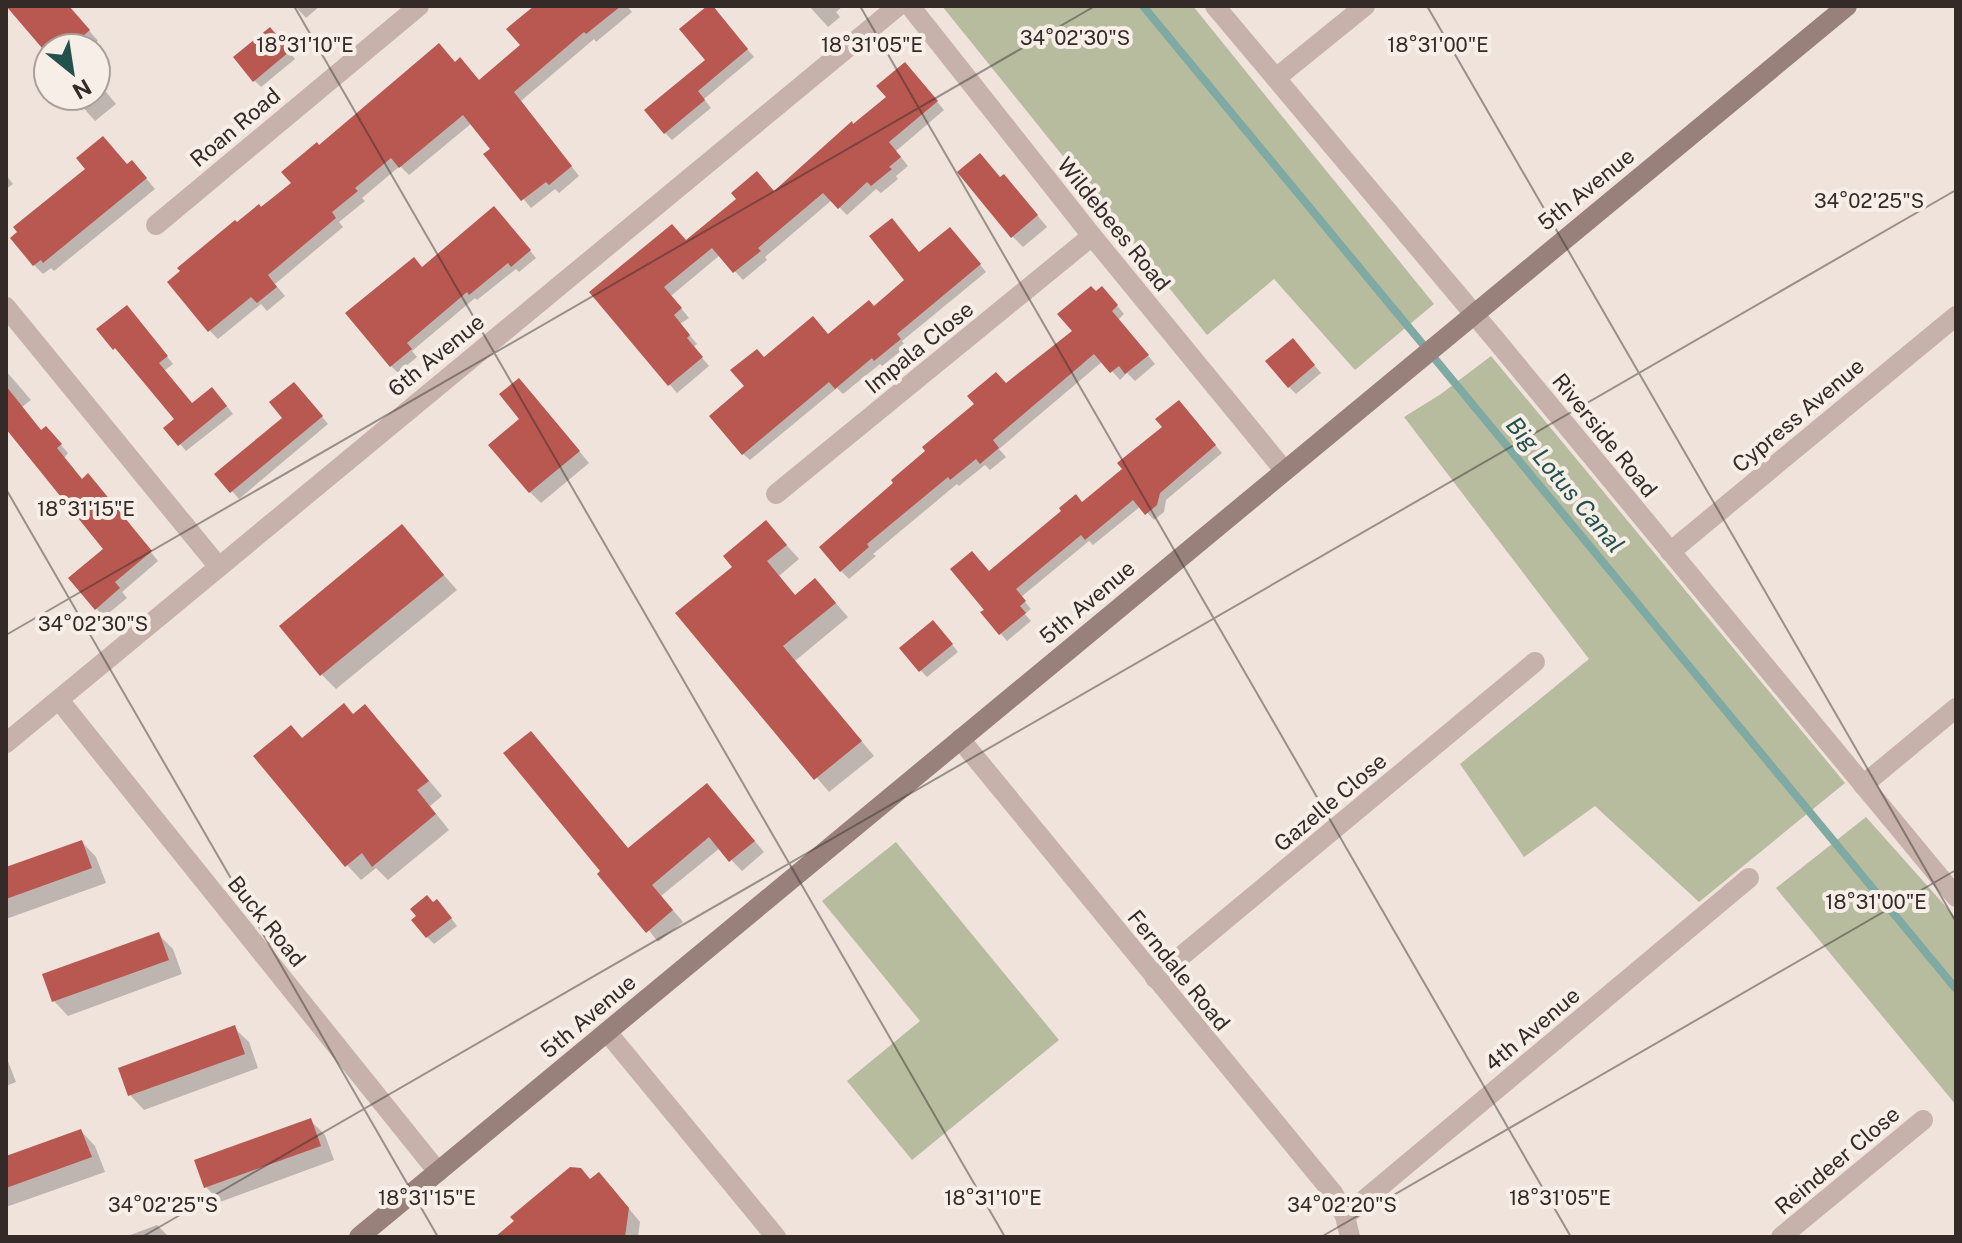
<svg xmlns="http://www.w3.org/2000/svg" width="1962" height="1243" font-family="'Public Sans',sans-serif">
	<rect width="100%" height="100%" fill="#efe3dc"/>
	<g fill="#b7bc9e">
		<polygon points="942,6 1193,6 1434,304 1355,370 1274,279 1207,335"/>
		<polygon points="1491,356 1845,783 1699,902 1595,806 1524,857 1460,764 1589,659 1404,417 1441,394"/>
		<polygon points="1866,817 1956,918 1956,1105 1776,888"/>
		<polygon points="896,842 1059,1040 912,1160 847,1081 920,1021 822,901"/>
	</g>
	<g fill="#0003">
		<polygon points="23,6 68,6 98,41 89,48 48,48 48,52 15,13"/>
		<polygon points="295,6 320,6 306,18"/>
		<polygon points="537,6 627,6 632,12 596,42 594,39 521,101 579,176 559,193 555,189 531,208 486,155 493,149 472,123 409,175 400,166 362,198 365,201 339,222 343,227 275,284 285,296 267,311 261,304 218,339 210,331 237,225 293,183 319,147 456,64 479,82 523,46"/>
		<polygon points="711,6 754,57 704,99 711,108 672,140 665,133 708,60"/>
		<polygon points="809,6 843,6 836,12 840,17 828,27"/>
		<polygon points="277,37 295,59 261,87 254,80"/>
		<polygon points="913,73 944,110 896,151 908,166 896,176 898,179 881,193 876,189 847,215 832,200 765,257 767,260 743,280 720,255 671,296 689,318 680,324 697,344 693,347 709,366 677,393 592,292 774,193 888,97"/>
		<polygon points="96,80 116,104 95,121 73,96 96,96"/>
		<polygon points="141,172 155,189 54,271 51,268 43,274 34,265"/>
		<polygon points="6,175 13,184 6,189"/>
		<polygon points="1001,179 1014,187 1047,227 1023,247 1012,236"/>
		<polygon points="501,215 536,258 519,272 516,269 477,300 475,298 412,351 417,357 398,373 391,366 423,269"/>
		<polygon points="957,236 986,272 902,341 906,347 882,366 880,364 843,394 837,388 750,460 743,454 747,387 765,359 829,337 874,308 907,280 920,254"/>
		<polygon points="1096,294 1110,297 1124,314 1118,320 1155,364 1135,381 1127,373 1120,380 1103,361 999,449 1006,457 990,470 985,465 959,486 957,484 873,554 876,556 849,579 841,571 1007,385 1075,332"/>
		<polygon points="133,315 173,364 164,371 193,405 219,396 233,414 186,451 180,444 177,419 115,348"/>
		<polygon points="1300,348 1321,373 1296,394 1289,387"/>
		<polygon points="6,371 31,400 22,407 42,432 54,437 68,453 64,458 82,481 97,484 158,561 122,592 127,598 104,617 96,608 106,550 6,426"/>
		<polygon points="301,391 328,424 239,499 217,474 285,418"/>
		<polygon points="530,391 589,463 541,503 530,492 522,420"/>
		<polygon points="1185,409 1222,453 1166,500 1164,512 1154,520 1141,506 1093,545 1089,541 1021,597 1031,609 1025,614 1031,621 1007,641 983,613 987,610 989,573 1083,504 1125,469"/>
		<polygon points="766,522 799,559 779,576 796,596 828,594 848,617 795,661 874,756 829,792 678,614 735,567"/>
		<polygon points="402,527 457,590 336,689 322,675"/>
		<polygon points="940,629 958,652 927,677 920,670"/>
		<polygon points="354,716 379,721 442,796 430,806 449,830 388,880 376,868 361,880 347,865 303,740"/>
		<polygon points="717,796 764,852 742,871 720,848 661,896 683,922 658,942 603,871 629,850"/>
		<polygon points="82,842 96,857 106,883 6,919 6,870"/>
		<polygon points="434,904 444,909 457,926 434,944 427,937"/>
		<polygon points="158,934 173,949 182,974 68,1016 54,1001"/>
		<polygon points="234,1028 249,1042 258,1068 144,1110 130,1095"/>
		<polygon points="6,1056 16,1082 6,1086"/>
		<polygon points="310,1120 325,1135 334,1160 220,1202 206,1187"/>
		<polygon points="81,1131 95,1146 105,1172 6,1207 6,1158"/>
		<polygon points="591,1181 611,1187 640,1222 638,1237 498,1237"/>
		<polygon points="157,1225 169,1237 125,1237"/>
	</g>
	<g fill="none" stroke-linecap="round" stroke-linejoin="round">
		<polyline stroke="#7fa9a3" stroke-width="8" points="1143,6 1956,989"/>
	</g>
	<g fill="#b85851">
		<polygon points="6,6 69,6 90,30 69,48 42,48"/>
		<polygon points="534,6 621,6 586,34 584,32 514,92 572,166 549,185 546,182 521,201 483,154 490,149 463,115 399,168 391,158 355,188 358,191 332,212 336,218 268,275 277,287 257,303 251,297 208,332 167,282 180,271 177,268 235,220 237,222 259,204 261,207 291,183 281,172 317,142 319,145 439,43 455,62 460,57 479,80 520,45 506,29"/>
		<polygon points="707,6 713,6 748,49 698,91 705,100 664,134 644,110 705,60 679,29"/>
		<polygon points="270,27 290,51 253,82 233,57"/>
		<polygon points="905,62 938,101 889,142 901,157 889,167 892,169 871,186 867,182 838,209 823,193 758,248 761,251 733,273 712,248 664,287 682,308 674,315 690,335 687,338 703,357 668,386 589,292 672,224 686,240 736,199 731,193 757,171 774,191 852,121 853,124 886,97 876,86"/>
		<polygon points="103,136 127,164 132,160 147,178 43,263 41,260 33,266 10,238 17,232 13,227 85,169 76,158"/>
		<polygon points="980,153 1000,177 1004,174 1038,215 1011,238 957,172"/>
		<polygon points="494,206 531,250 511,267 508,263 469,295 467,292 407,343 412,349 390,367 345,313 414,257 422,267"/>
		<polygon points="892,218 919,252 950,227 981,264 897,334 901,339 874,361 872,358 835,389 829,382 742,455 709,416 744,386 730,370 757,349 764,357 813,316 828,334 869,300 874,306 904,280 869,236"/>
		<polygon points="1091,286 1096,291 1102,286 1118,305 1112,311 1149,355 1125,374 1119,366 1110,373 1094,354 993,440 999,448 980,464 976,459 950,480 948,477 867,544 869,547 840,572 819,547 893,483 891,480 925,451 922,447 974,404 967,396 996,372 1006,383 1072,331 1057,314"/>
		<polygon points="127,305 168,356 159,363 192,403 212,387 227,406 178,446 163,428 174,419 115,348 113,350 96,329"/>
		<polygon points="1293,338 1315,365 1288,388 1265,361"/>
		<polygon points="519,378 580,451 529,493 488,445 519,419 499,394"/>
		<polygon points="294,382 323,416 230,493 214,474 282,418 269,402"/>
		<polygon points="6,386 41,430 46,426 62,444 57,448 82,479 88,473 152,551 115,582 120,588 95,610 68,578 103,549 6,429"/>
		<polygon points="1179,400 1216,445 1160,493 1157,505 1145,515 1133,500 1085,540 1081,535 1016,589 1026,601 1020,606 1026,613 999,635 980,612 984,610 950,569 972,551 989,571 1061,511 1059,508 1076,494 1082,502 1122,469 1117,463 1162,427 1155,419"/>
		<polygon points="766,520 787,545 767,561 795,595 815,578 836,603 783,646 862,741 814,780 675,613 732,567 723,556"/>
		<polygon points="402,524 444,575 320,676 279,626"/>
		<polygon points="933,620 953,644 919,672 899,648"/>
		<polygon points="344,703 353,714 365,704 429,781 417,790 436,814 372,867 362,853 345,867 253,756 291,725 302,738"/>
		<polygon points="531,731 628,848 707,783 755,841 729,862 709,837 652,885 673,910 646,933 597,874 600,871 503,753"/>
		<polygon points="82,840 92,868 6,899 6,867"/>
		<polygon points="427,895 433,902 437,899 452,918 426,938 411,920 416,916 410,909"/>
		<polygon points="159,932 169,960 52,1002 42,974"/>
		<polygon points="235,1025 245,1054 128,1096 118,1068"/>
		<polygon points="311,1118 321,1146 204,1188 194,1160"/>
		<polygon points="81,1129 92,1157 6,1188 6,1156"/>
		<polygon points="570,1167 581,1168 590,1179 599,1172 629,1208 625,1237 495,1237 514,1221 510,1217"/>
	</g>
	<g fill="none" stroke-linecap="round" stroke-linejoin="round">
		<g stroke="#c6b2aa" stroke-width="20">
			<polyline points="910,6 1092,236 1284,470"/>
			<polyline points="1215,6 1495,339 1956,897"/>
			<polyline points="1276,78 1365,6"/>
			<polyline points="156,225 419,6"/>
			<polyline points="6,307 218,566"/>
			<polyline points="776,494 1092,236"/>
			<polyline points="1670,552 1956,316"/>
			<polyline points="59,700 438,1172"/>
			<polyline points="960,739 1333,1193 1345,1216 1350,1237"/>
			<polyline points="6,743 898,6"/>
			<polyline points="1863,785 1956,708"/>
			<polyline points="1155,978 1535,662"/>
			<polyline points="607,1032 776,1237"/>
			<polyline points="1345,1216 1749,878"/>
			<polyline points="1781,1237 1923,1120"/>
		</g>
		<polyline stroke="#99817b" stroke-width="20" points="359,1237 1847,6"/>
	</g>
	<path fill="none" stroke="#342a28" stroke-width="2" stroke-opacity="0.45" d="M294 6 1005 1237M860 6 1571 1237M1427 6 1956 922M6 489 438 1237M6 635 1095 6M142 1237 1956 190M1321 1237 1956 870"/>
	<g text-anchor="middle" stroke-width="8" stroke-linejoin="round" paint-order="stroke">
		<g font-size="22" fill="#342a28" stroke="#f7eee8">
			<text transform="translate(235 127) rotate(-40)" y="8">Roan Road</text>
			<text transform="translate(1586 189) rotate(-39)" y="8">5th Avenue</text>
			<text transform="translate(1114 224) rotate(51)" y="8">Wildebees Road</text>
			<text transform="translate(919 347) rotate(-39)" y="8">Impala Close</text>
			<text transform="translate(436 355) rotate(-39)" y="8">6th Avenue</text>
			<text transform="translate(1798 415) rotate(-40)" y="8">Cypress Avenue</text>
			<text transform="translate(1605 435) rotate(51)" y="8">Riverside Road</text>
			<text transform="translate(1087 602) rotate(-40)" y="8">5th Avenue</text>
			<text transform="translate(1330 802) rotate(-40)" y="8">Gazelle Close</text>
			<text transform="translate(267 921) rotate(51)" y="8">Buck Road</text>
			<text transform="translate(1179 970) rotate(51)" y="8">Ferndale Road</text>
			<text transform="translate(588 1016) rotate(-40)" y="8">5th Avenue</text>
			<text transform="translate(1532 1029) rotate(-40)" y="8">4th Avenue</text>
			<text transform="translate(1837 1160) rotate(-40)" y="8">Reindeer Close</text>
		</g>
		<g font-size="24" font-style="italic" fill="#23514c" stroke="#f7eee8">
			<text transform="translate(1565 485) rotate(50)" y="8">Big Lotus Canal</text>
		</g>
	</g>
	<g font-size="20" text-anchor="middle" fill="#342a28" stroke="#f7eee8" stroke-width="8" stroke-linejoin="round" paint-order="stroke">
		<text x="1075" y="45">34°02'30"S</text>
		<text x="305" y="52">18°31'10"E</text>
		<text x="872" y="52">18°31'05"E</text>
		<text x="1438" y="52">18°31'00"E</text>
		<text x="1869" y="208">34°02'25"S</text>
		<text x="86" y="516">18°31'15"E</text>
		<text x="93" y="631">34°02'30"S</text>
		<text x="1876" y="909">18°31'00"E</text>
		<text x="427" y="1205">18°31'15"E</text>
		<text x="993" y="1205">18°31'10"E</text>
		<text x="1560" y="1205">18°31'05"E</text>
		<text x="163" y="1212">34°02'25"S</text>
		<text x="1342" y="1212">34°02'20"S</text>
	</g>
	<rect width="1962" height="1243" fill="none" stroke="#342a28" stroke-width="16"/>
	<g transform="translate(72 72) rotate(150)"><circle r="38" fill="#f7eee8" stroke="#a9a09b" stroke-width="2"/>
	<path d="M0-6L14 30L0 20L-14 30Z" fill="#23514c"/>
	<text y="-12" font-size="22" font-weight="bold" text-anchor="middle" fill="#342a28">N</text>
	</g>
</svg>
